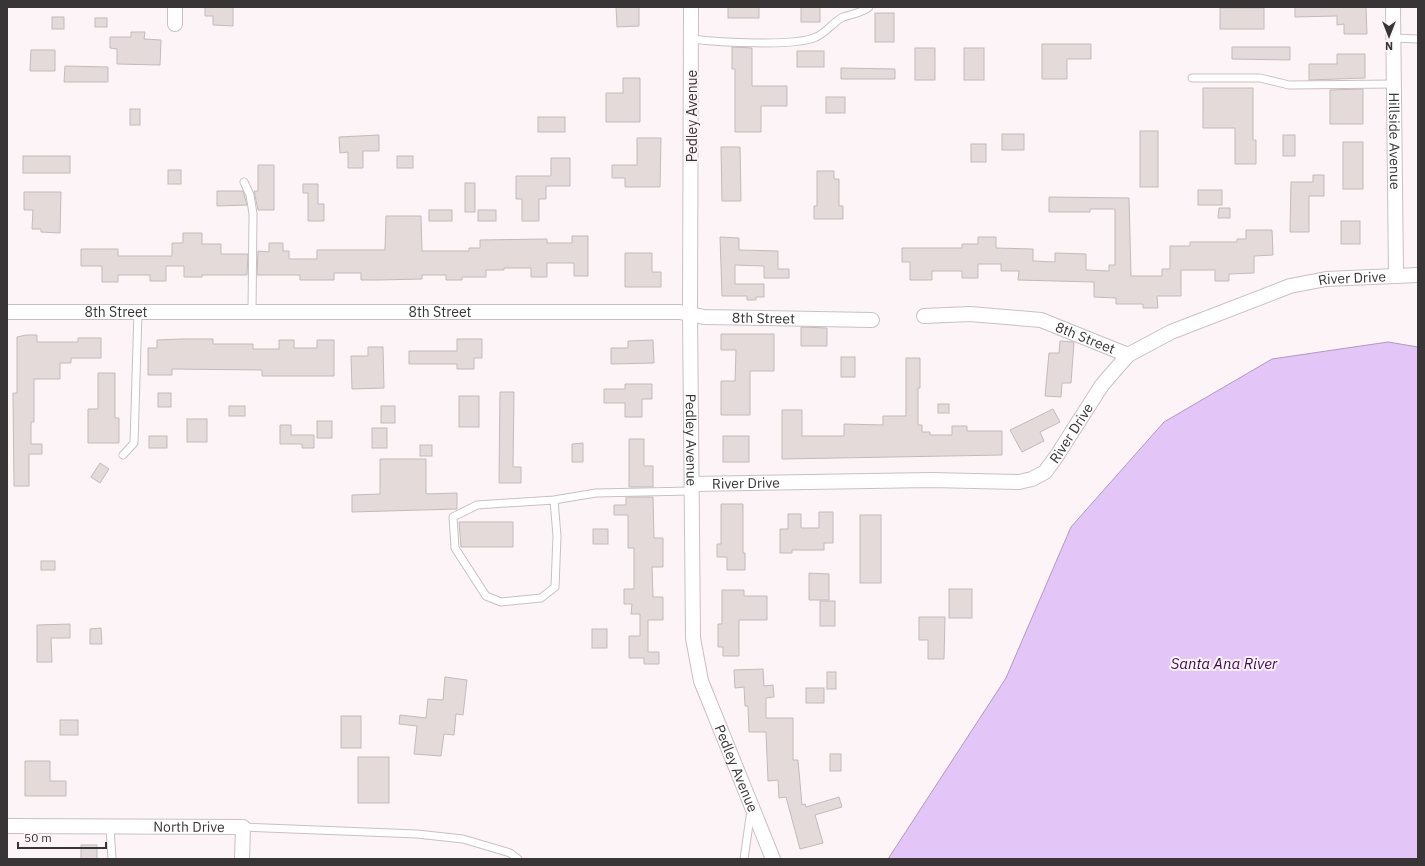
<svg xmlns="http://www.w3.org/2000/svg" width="1425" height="866" font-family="'IBM Plex Sans',sans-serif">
	<rect width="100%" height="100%" fill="#fdf4f7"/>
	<polygon fill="#e3c5f7" stroke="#b09abd" points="1388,342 1418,347 1418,859 888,859 1006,678 1071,527 1164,422 1272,359"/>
	<g fill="#e4dada" stroke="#c3baba">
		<polygon points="205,7 233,7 233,26 213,25 213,16 205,16"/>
		<polygon points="616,7 639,7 639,26 617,27"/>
		<rect x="728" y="7" width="31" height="11"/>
		<rect x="801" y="7" width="19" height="15"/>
		<polygon points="1295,7 1366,7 1367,34 1344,34 1344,24 1337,25 1337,16 1295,17"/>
		<rect x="1220" y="8" width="44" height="21"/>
		<rect x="875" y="13" width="19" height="29"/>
		<rect x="52" y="17" width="12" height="12"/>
		<rect x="95" y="18" width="12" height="9"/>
		<polygon points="131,32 145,32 144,39 161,40 160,65 117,64 117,49 110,48 110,37 131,37"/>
		<polygon points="1042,44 1091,44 1091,59 1067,59 1067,79 1042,79"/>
		<polygon points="732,47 752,48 752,86 787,86 787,106 761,106 761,132 735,132 735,69 732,69"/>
		<polygon points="1232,47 1290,47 1290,60 1232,59"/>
		<rect x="915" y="48" width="20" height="32"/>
		<rect x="964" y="48" width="20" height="32"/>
		<polygon points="31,50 55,50 55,71 30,71"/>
		<rect x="797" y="51" width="27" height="16"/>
		<polygon points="1337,54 1365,54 1365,78 1309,80 1309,64 1337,64"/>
		<polygon points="65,66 108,67 108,82 64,82"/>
		<polygon points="841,68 895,69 895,79 841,79"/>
		<polygon points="623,78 640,78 640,122 606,122 606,93 623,93"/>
		<polygon points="1203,88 1253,88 1253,140 1256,140 1256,164 1235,164 1235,128 1203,128"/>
		<polygon points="1363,89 1363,124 1330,124 1330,90"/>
		<rect x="826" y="97" width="19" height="16"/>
		<rect x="130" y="109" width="10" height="16"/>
		<rect x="538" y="117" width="27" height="15"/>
		<rect x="1140" y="131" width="18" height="56"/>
		<rect x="1002" y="134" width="22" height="16"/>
		<polygon points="379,135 379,151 363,151 363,168 348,168 348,152 340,153 339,137"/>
		<rect x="1283" y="135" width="12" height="21"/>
		<polygon points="637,138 661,138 660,187 625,187 625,178 612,178 612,165 637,165"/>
		<rect x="1343" y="142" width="20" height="47"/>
		<rect x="971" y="144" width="15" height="18"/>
		<polygon points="721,147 740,147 741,201 722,201"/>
		<rect x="23" y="156" width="47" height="17"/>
		<rect x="397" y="156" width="16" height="12"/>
		<polygon points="551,158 570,158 570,186 546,186 546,199 539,199 539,221 522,221 522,199 516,199 516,176 551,176"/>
		<polygon points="258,165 274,165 274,210 258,210 254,191 258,191"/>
		<rect x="168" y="170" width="13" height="14"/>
		<polygon points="817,171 834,171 834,179 839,179 839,206 843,206 843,219 814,219 814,206 817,206"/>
		<polygon points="1313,175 1324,175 1324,196 1309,196 1309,232 1290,232 1291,182 1313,182"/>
		<rect x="465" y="183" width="10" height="29"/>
		<polygon points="303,184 318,184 318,204 324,204 324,221 308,221 308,193 303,193"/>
		<rect x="1198" y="190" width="24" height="15"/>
		<polygon points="217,191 243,191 247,205 217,206"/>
		<polygon points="24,192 61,192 60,233 41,232 41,229 32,229 33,210 24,210"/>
		<polygon points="1049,197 1129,198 1131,276 1162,276 1162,269 1170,269 1170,246 1190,246 1190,242 1237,242 1237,239 1246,239 1246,230 1272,230 1273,255 1254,256 1254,273 1229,274 1229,281 1215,281 1215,270 1181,270 1181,296 1157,296 1158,308 1143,308 1143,304 1116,304 1116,298 1094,297 1094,282 1018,280 1019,271 1001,271 1001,264 978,264 978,278 962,278 962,271 932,271 932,280 910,280 910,262 902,262 902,248 962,248 962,244 978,244 978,237 996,237 996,248 1033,249 1033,261 1055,262 1055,253 1086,254 1086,270 1109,271 1109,265 1115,265 1115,209 1090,209 1090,212 1049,212"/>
		<polygon points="1219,208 1230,208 1230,218 1218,218"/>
		<rect x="429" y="210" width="23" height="11"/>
		<rect x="478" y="210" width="18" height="11"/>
		<polygon points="386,216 421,216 422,251 469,251 469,248 480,248 480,240 547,239 547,243 572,243 572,236 588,236 588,276 574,276 574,263 547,263 547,277 531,277 531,268 504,268 504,270 486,270 486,277 462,277 462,280 446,280 446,275 422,275 422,279 379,280 361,280 361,273 334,273 334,280 300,280 300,275 257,275 258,251 269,252 269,243 283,243 283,251 289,251 289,259 317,259 317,250 385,250"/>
		<rect x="1341" y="221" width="19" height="23"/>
		<polygon points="183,233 202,233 202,244 221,244 221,254 248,254 247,275 202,275 202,277 184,277 184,266 166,266 166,281 150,281 150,275 118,275 118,282 102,282 102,266 81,266 81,249 118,249 118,256 172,256 172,243 183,243"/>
		<polygon points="720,237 739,238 739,250 778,251 778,269 789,269 789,278 764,278 764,266 735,265 735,284 764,284 764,297 756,297 756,300 747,300 747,296 722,296"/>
		<polygon points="625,253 652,253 652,272 661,272 661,287 625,287"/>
		<polygon points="801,327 827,328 827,346 801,346"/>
		<polygon points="721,334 774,334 774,371 750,371 750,415 721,415 721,381 735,381 736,350 721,350"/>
		<polygon points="26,335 37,335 37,342 78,342 78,338 101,338 101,358 71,358 71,363 60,363 60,379 34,379 34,422 31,422 31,444 42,444 42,454 29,454 29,486 14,486 13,393 17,393 17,337"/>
		<polygon points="181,339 213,339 213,344 253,344 253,349 279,349 279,340 294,340 294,348 317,348 317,340 334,340 334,376 262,376 262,370 172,369 172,375 148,375 148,348 157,348 157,340"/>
		<polygon points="457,339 482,339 482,358 474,358 474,369 457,369 457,364 409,364 409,351 457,351"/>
		<polygon points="653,340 654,363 611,364 611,348 628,348 628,341"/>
		<polygon points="1060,341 1074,342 1071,383 1062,383 1061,397 1045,396 1049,353 1059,353"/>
		<polygon points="368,347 383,347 384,388 352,389 351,356 368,356"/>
		<rect x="841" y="357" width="14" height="20"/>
		<polygon points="906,358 920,358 920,388 918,388 918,425 922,425 922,432 930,432 930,435 952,435 952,426 967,426 967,431 1002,431 1002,455 782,459 782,410 802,410 802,436 844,436 844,424 883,425 883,416 906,416"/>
		<polygon points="98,373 115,373 115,418 119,418 119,443 88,443 88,409 98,409"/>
		<polygon points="625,384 652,384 652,399 642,399 642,417 625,417 625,403 604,403 604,389 625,389"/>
		<polygon points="500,392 514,392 513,467 521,467 521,483 499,483"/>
		<rect x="158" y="393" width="13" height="14"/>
		<rect x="459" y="396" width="20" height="31"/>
		<rect x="938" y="404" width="11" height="9"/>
		<rect x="229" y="406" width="16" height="10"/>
		<rect x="381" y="406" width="14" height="17"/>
		<polygon points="1053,409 1060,422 1040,432 1044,441 1022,452 1010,430"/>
		<rect x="187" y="419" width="20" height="23"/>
		<rect x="317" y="421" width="15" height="17"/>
		<polygon points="280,425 291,425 291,435 314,435 314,448 302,448 302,444 280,444"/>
		<rect x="372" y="428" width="15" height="20"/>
		<rect x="149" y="436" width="18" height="12"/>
		<rect x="723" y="436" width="26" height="26"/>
		<polygon points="629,439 644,439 644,466 653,466 653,487 629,487"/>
		<polygon points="583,443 583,462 572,462 572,444"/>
		<rect x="420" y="445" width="12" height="11"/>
		<polygon points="380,459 426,459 426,494 457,493 457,509 352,512 352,495 380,494"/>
		<polygon points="100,463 109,469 100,483 91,477"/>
		<polygon points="626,497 653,497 654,538 663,538 663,567 652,567 653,597 663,597 663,620 648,620 648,652 659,652 659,664 644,664 644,658 629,658 629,636 640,636 640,614 631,614 632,604 624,604 624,589 634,589 634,548 628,548 628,515 614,515 614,505 626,505"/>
		<polygon points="721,504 743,504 743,553 745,553 745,570 727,570 727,557 717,557 717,544 721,544"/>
		<polygon points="819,512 833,512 833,543 824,543 824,550 792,550 792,553 780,553 780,529 788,529 788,514 801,514 801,528 819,528"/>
		<rect x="860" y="515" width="21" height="68"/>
		<polygon points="459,522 513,522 513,547 461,547"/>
		<rect x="593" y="529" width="15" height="15"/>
		<rect x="41" y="561" width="14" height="9"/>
		<polygon points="809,573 829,574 829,600 809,600"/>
		<rect x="949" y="589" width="23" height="29"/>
		<polygon points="722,590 744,590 744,596 767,596 767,620 739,620 739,656 723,656 723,647 718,647 718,624 722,624"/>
		<rect x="820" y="601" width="15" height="25"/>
		<polygon points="919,617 945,617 944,659 928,659 928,640 919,640"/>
		<polygon points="70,624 70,638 51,638 52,662 37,662 37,625"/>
		<polygon points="101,628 102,644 90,644 90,629"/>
		<rect x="592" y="629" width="15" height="19"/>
		<polygon points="763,669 764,686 773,685 774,697 766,698 766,718 793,718 793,760 798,760 802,805 805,804 806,807 839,797 842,807 815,815 823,843 800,849 786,797 779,798 778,780 768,781 766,732 749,732 748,706 745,706 744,687 735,688 734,670"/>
		<rect x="827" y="672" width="9" height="17"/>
		<polygon points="445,677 467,680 463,715 456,714 454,735 444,734 441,756 414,754 417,726 399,724 400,715 426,718 428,699 443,700"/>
		<rect x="806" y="688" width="18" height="15"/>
		<rect x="341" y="716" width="20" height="32"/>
		<rect x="60" y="720" width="18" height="15"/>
		<rect x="830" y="754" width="11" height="17"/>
		<rect x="358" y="757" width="31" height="46"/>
		<polygon points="25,761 50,761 50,781 66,781 66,796 25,796"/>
		<rect x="81" y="845" width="16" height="14"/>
	</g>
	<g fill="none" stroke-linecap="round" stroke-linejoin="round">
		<defs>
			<g id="lane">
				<polyline points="1393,38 1418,39"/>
				<path d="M691 39C717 42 795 47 816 37 826 33 833 22 843 17 852 14 862 13 869 7"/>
				<polyline points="1192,78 1260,78 1289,85 1394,84"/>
				<polyline points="244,182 250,195 253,214 252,312"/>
				<polyline points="123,455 134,443 138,312"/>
				<polyline points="554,500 557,536 555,587 541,598 501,602 486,596 455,548 453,517 477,505 554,500 596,493 691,491"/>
				<polyline points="110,827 112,859"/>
				<polyline points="243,827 417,834 463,839 510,853 518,859"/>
				<polyline points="744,859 751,810"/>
			</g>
			<g id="street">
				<path id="s1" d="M691 7 690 314 693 638 701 681 773 859"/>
				<path id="s2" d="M1393 7 1396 275"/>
				<polyline points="175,24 175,7"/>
				<path id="s3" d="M7 312H680L704 317 872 320"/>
				<path id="s4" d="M924 316 970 314 1041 320 1128 355"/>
				<path id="s5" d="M692 484 931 480 1019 482 1032 479 1045 472 1056 457 1102 385 1128 355 1171 332 1290 286 1326 279 1418 275"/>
				<path id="s6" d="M7 826 243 827 242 859"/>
			</g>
		</defs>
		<use href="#lane" stroke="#c9c0c3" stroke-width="9"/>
		<use href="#street" stroke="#c9c0c3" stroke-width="16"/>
		<use href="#lane" stroke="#fff" stroke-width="7"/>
		<use href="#street" stroke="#fff" stroke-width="14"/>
	</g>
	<g text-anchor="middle" stroke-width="4" stroke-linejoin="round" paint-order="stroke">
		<g font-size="14" fill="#393536" stroke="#fdf4f7">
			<text transform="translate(692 116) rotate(-90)" y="5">Pedley Avenue</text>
			<text dy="5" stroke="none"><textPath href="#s2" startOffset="134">Hillside Avenue</textPath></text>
			<text dy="5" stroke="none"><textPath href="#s5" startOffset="738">River Drive</textPath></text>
			<text dy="5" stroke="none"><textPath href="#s3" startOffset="109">8th Street</textPath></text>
			<text dy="5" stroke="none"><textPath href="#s3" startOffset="433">8th Street</textPath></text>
			<text dy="5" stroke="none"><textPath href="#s3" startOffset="757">8th Street</textPath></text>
			<text dy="5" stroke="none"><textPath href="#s4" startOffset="165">8th Street</textPath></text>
			<text dy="5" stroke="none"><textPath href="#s5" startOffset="402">River Drive</textPath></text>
			<text dy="5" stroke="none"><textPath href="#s1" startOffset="433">Pedley Avenue</textPath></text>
			<text dy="5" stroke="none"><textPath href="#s5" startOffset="54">River Drive</textPath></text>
			<text dy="5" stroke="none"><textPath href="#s1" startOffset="769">Pedley Avenue</textPath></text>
			<text dy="5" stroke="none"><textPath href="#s6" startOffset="182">North Drive</textPath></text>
		</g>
		<g font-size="15" font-style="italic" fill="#3e0b56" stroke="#fdf4f7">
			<text x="1224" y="669">Santa Ana River</text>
		</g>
	</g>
	<rect width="1425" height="866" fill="none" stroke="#393536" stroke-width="16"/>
	<g transform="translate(1389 36) rotate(180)" stroke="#fdf4f7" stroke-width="3" paint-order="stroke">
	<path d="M0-3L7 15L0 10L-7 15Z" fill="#393536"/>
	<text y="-6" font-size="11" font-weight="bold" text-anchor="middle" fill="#393536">N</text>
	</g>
	<path d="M18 842v6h88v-6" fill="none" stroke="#393536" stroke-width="2"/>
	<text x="24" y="842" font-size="12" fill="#393536" stroke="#fdf4f7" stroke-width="3" paint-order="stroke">50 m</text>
</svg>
